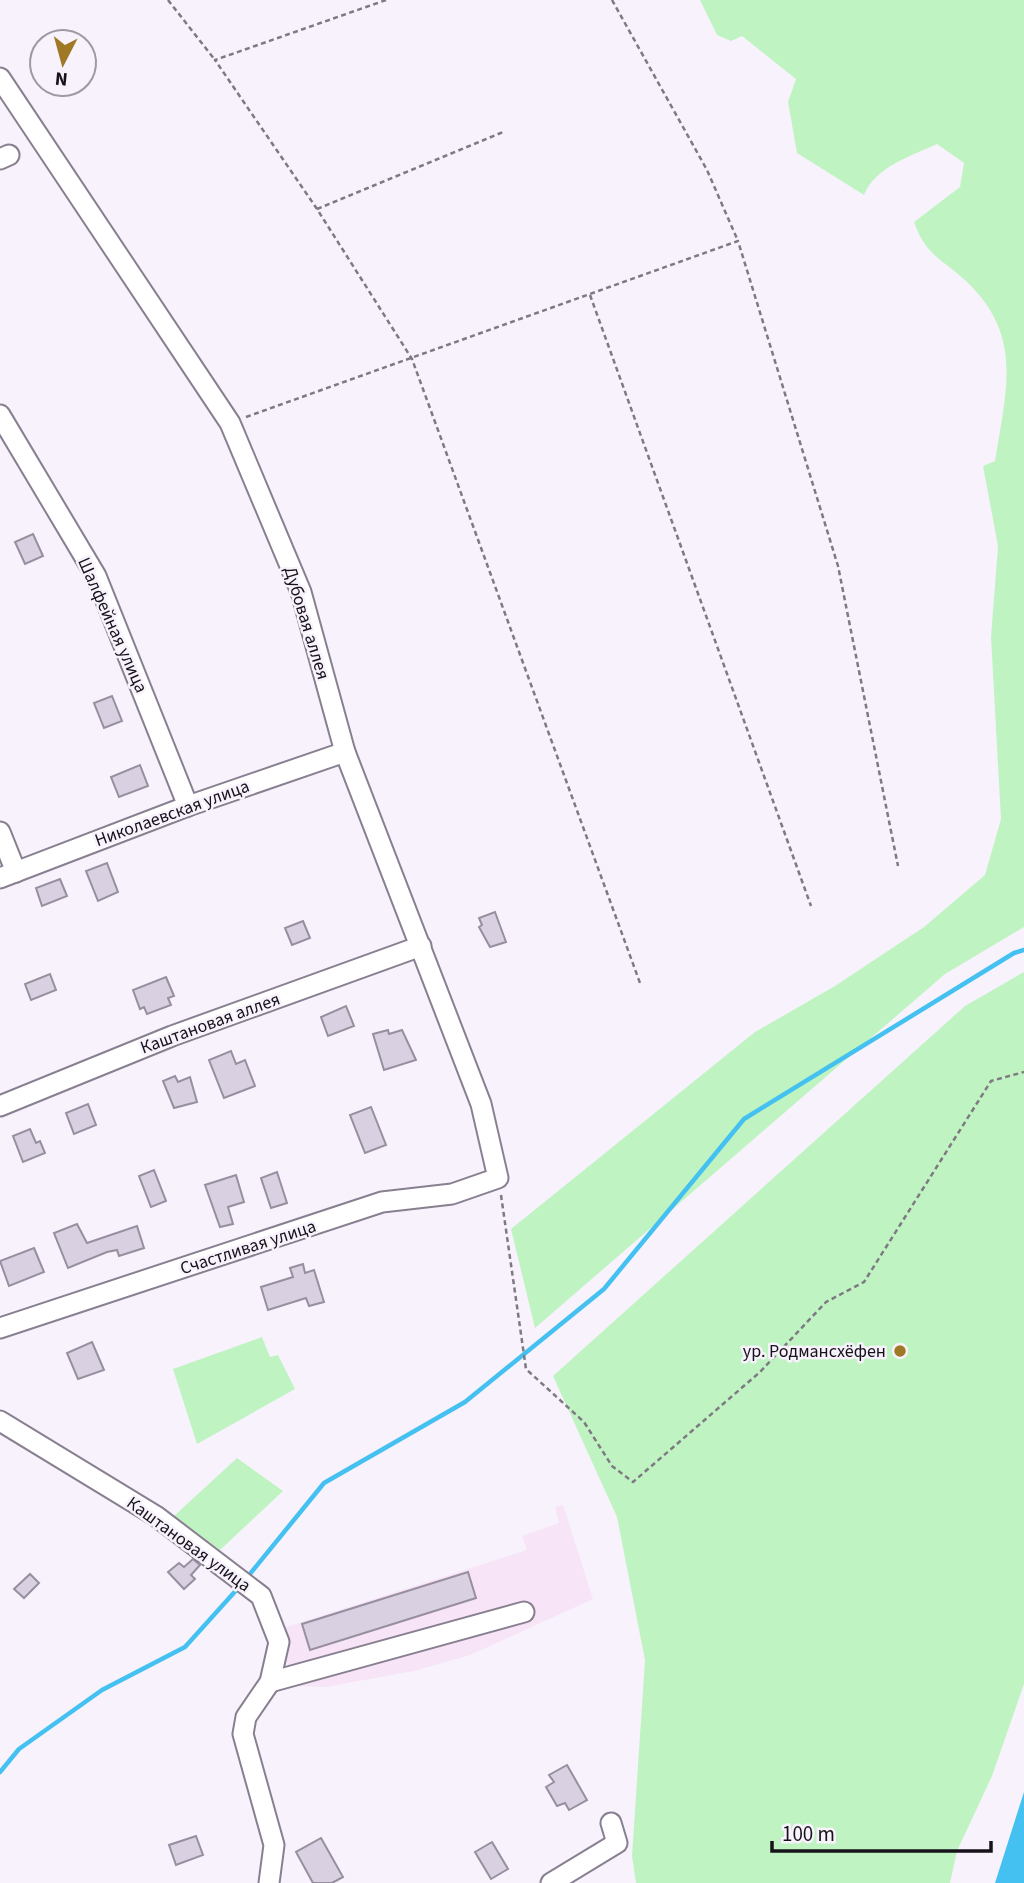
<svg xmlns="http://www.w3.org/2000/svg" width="1024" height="1883" font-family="'Source Sans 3',sans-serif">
	<rect width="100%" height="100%" fill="#f8f2fd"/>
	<polygon fill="#f7e4f6" points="563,1505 593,1599 470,1655 414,1671 325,1687 292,1686 280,1629 527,1550 522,1536 559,1523 555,1507"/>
	<g fill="#bff4c2">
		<path d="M700 0H1024V927L945 974 535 1328 511 1229 755 1032 835 986 924 927 985 875 1001 819 991 637 998 546 983 466 995 461C1006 390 1024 336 966 281 941 258 926 256 914 222L960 187 964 163 937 144C911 156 875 167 864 195L797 153 788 102 796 79 742 36 731 41 717 35Z"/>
		<polygon points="1024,972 1024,1684 992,1776 957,1851 950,1883 636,1883 632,1856 645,1660 617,1517 553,1376 965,1006"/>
		<polygon points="262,1337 270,1357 278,1355 295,1389 197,1444 173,1369"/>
		<polygon points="237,1458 283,1491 220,1550 174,1516"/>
	</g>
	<polygon fill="#44c1f1" points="1024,1792 1024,1883 995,1883"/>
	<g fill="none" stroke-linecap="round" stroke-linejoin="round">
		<g stroke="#44c1f1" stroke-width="4.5">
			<polyline points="245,1580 324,1483 465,1402 604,1289 744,1119 1014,953 1024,950"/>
			<polyline points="0,1772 19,1749 102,1690 185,1647 240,1586"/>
		</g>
	</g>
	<g fill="#d9d0e2" stroke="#978f9f" stroke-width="2">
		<polygon points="33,534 43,556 25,564 15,542"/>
		<polygon points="112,696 122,721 104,728 94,703"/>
		<polygon points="140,765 148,786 119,797 111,777"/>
		<polygon points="107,863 118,892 98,901 86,871"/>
		<polygon points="60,879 67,896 42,906 36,888"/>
		<polygon points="495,912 506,942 490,947 479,927 482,925 479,918"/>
		<polygon points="303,921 310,938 292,945 285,928"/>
		<polygon points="50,974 56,990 31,1000 25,984"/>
		<polygon points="166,977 174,996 168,998 171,1005 147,1014 144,1007 140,1009 133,990"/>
		<polygon points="346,1006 354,1026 328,1036 321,1017"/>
		<polygon points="388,1030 389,1034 402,1030 416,1060 384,1070 373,1034"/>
		<polygon points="231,1051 236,1064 245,1060 255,1086 224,1098 209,1060"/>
		<polygon points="175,1076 178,1082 190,1077 197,1102 174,1108 163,1081"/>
		<polygon points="88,1104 96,1125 74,1134 66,1113"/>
		<polygon points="371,1107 386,1145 365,1153 350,1115"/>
		<polygon points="30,1129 36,1143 40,1141 45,1153 23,1162 13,1136"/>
		<polygon points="154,1170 166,1201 151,1207 139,1176"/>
		<polygon points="277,1172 287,1203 271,1208 261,1178"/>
		<polygon points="236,1175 244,1202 228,1207 233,1224 220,1227 205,1185"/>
		<polygon points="77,1224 87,1243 137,1226 144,1248 119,1256 117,1250 107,1252 68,1268 54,1233"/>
		<polygon points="34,1248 44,1272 9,1286 0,1261"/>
		<polygon points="303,1264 305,1273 314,1270 324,1302 309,1306 306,1298 268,1310 261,1287 293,1277 290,1268"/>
		<polygon points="92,1342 104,1370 78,1379 67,1353"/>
		<polygon points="193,1559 200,1565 191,1575 195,1579 184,1589 168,1572 179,1563 184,1567"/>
		<polygon points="468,1572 476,1598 310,1650 302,1624"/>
		<polygon points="30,1574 39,1583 24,1598 14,1589"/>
		<polygon points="567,1765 587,1800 569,1810 565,1803 557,1806 546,1787 554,1782 549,1775"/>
		<polygon points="196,1836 203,1855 176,1865 169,1845"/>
		<polygon points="321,1838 343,1877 332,1883 313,1883 296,1852"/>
		<polygon points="492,1842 508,1869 491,1879 475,1852"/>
	</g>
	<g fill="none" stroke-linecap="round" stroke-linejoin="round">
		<defs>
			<g id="minor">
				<polyline points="0,78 230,423 301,592 345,752 481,1104 498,1178 452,1194 382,1202 0,1328"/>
				<polyline points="0,159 9,155"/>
				<polyline points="0,415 96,576 188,806"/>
				<polyline points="0,832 16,872"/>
				<polyline points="0,878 188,806 345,752"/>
				<polyline points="0,1106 172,1036 421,946"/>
				<polyline points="0,1421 156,1516 261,1596 279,1642 270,1682 246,1717 243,1734 274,1845 269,1883"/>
				<polyline points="270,1682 524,1612"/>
				<polyline points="551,1883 617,1843 611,1823"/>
			</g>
		</defs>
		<use href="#minor" stroke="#887f90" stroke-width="23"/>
		<g stroke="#7e7982" stroke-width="2.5" stroke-dasharray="5 3.5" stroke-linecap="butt">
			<polyline points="168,0 215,60"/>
			<polyline points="386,0 215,60 317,209 412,359 640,983"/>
			<polyline points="612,0 707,170 738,241"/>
			<polyline points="317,209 503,132"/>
			<polyline points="590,295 811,906"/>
			<polyline points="246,417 738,241 838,566 898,866"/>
			<polyline points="501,1195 526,1369 584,1422 612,1466 633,1482 760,1372 826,1302 864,1282 991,1081 1024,1072"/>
		</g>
		<use href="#minor" stroke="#fff" stroke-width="19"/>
	</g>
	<circle fill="#a07926" stroke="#f8f2fd" stroke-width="2.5" cx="900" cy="1351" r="7"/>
	<g text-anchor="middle" stroke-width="5" stroke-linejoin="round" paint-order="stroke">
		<g font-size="18" fill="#17131a" stroke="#f8f2fd">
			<text transform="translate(307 623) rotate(73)" y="6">Дубовая аллея</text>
			<text transform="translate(113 625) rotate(66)" y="6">Шалфейная улица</text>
			<text transform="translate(172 813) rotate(-20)" y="6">Николаевская улица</text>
			<text transform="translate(210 1023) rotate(-20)" y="6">Каштановая аллея</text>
			<text transform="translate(248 1247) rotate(-18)" y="6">Счастливая улица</text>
			<text transform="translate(189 1544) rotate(36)" y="6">Каштановая улица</text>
		</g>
		<g font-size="18" fill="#17131a" stroke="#f8f2fd" text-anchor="end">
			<text x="886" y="1357">ур. Родмансхёфен</text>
		</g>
	</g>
	<g transform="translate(63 63) rotate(186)"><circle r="33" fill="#f8f2fd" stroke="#9e99a2" stroke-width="2"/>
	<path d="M0-5L12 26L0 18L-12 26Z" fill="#a07926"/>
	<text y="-10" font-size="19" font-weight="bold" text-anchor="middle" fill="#17131a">N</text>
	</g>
	<path d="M772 1841v10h219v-10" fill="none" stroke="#17131a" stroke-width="3.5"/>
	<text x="782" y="1841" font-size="21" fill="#17131a" stroke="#f8f2fd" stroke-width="5" paint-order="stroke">100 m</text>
</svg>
